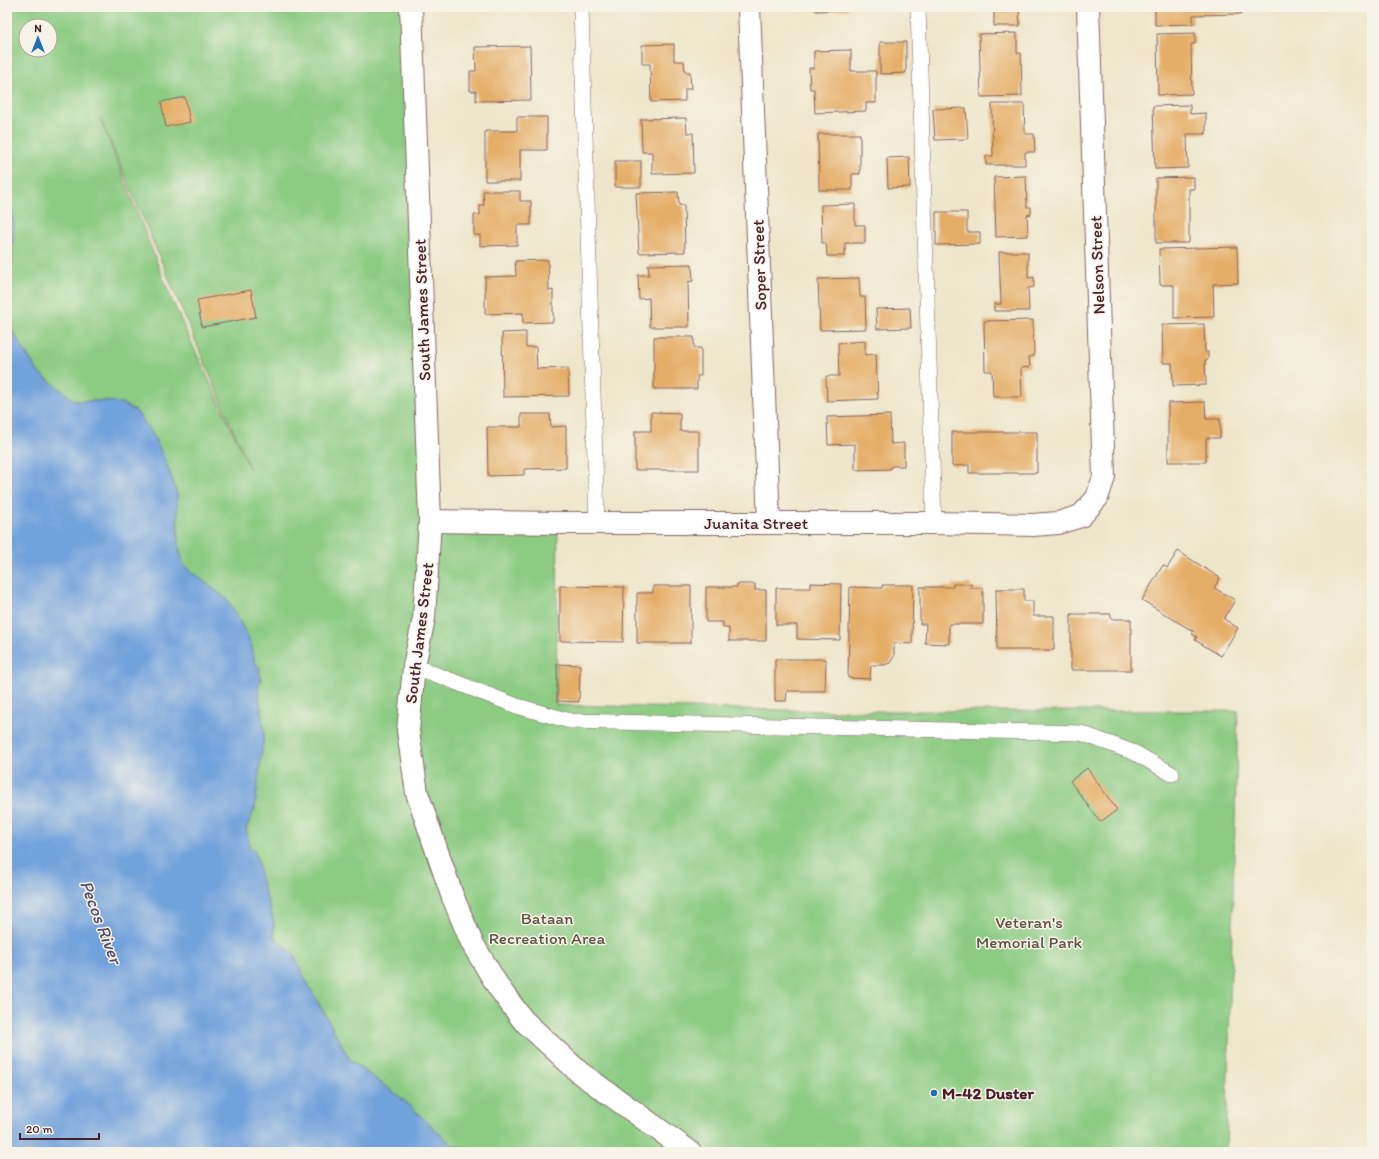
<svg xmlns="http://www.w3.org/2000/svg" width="1379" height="1159" font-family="Itim,sans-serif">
	<rect width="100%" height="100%" fill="#f7f3e8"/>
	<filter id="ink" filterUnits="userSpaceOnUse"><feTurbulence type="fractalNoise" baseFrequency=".025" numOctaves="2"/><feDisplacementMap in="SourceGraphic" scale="8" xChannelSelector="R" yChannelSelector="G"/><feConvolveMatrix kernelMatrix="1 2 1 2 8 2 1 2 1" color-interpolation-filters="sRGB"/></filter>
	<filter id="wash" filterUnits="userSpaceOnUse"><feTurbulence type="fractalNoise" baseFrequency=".012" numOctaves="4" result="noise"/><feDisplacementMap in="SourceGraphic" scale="16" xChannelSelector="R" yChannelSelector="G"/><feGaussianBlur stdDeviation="0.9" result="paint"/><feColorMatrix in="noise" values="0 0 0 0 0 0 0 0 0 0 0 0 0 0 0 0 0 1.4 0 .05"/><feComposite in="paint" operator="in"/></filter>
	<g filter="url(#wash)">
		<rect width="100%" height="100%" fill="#eee6ca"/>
		<path fill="#8bcb82" stroke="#6a7556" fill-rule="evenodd" d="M7 7H411L430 521 558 523 556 705 831 711H1238L1226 1152H486L452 1145 400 1097 350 1060 303 975 293 954 274 937V922L262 883 255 851 250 848 246 829 255 808 264 733 258 687 261 679 255 664 252 647 246 633 228 600 185 567 180 553 178 535 177 494 166 462 154 437 144 422 136 411 106 401H75L38 372 11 329V272L14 224 7 186ZM26 26H50V50H26ZM100 118 250 469 171 298Z"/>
		<polygon fill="#72a2dc" stroke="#5e6084" points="7,186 14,224 11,272 11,329 38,372 75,401 107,401 121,403 136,411 144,422 154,437 166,462 177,494 178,535 180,553 185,567 228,600 246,633 252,647 255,664 259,666 261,679 258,687 264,733 255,808 246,829 250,848 255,851 262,883 274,922 274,937 293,953 303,975 350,1060 400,1097 452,1145 486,1152 7,1152"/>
		<g id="blocks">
			<g fill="#e5ae67">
				<polygon points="816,7 848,7 848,10 816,11"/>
				<polygon points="994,7 1019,7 1020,26 994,26"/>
				<polygon points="1155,7 1241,7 1241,14 1193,15 1193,24 1155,25"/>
				<polygon points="1017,33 1017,53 1021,53 1022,96 981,97 979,34"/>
				<polygon points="1195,33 1195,44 1191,44 1192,94 1158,95 1157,34"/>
				<polygon points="880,42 906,42 906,73 880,74"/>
				<polygon points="674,44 674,61 684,61 685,72 690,72 691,89 685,89 685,101 651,102 650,64 642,64 642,45"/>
				<polygon points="530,46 531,100 476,101 476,91 470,91 470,71 476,71 475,47"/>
				<polygon points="851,50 851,71 876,71 876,103 866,103 866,111 815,113 814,89 810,89 809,68 814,68 814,51"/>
				<polygon points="185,97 190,122 166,127 161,102"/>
				<polygon points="992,104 1024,104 1025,134 1034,134 1035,152 1025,152 1025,165 986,165 986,156 993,156"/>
				<polygon points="1190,105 1190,114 1206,113 1206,134 1187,134 1188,168 1155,169 1153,106"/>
				<polygon points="966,108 968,139 935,140 933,109"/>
				<polygon points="517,117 547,117 547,150 520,150 520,181 485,181 485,131 517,131"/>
				<polygon points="686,118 687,133 693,133 694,173 652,174 652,152 642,152 641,119"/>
				<polygon points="818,134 860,134 860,174 852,174 852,190 819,190"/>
				<polygon points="909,157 910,187 888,188 887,158"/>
				<rect x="615" y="161" width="26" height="26"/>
				<polygon points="1026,176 1027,207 1031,207 1031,214 1027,215 1028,236 996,237 994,177"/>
				<polygon points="1194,177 1194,189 1189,189 1189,243 1156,243 1156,178"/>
				<polygon points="483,191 520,191 520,201 531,201 531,225 517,225 517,245 480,246 480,235 474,235 474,215 480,215 480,205 484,205"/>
				<polygon points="678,192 679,205 684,205 685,252 639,253 636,193"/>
				<polygon points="855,204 855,225 865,225 865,243 845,243 845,256 827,256 826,243 822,243 821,205"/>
				<polygon points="936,212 967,212 967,232 980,232 980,244 936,245"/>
				<polygon points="1237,247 1238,283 1213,284 1214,317 1174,318 1174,285 1160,285 1159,249"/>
				<polygon points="999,252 1028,252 1028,278 1034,277 1034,287 1028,288 1029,311 994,311 994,304 1001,304"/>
				<polygon points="548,260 549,291 553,290 553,322 523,323 523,313 485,314 485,277 516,276 515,261"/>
				<polygon points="692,264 693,281 688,282 689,327 650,327 649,298 639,299 638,275 649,275 648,265"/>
				<polygon points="859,278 860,297 865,297 866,329 820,330 818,279"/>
				<polygon points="251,290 256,317 202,327 197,300"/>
				<polygon points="910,308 911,328 877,329 876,309"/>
				<polygon points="1033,320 1034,356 1029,357 1030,367 1021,368 1022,397 993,397 992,371 985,371 984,321"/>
				<polygon points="1204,324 1205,352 1208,352 1208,360 1205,360 1206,385 1173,386 1172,363 1163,363 1162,325"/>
				<polygon points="526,332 526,347 536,347 537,369 568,368 569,396 503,397 502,333"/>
				<polygon points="654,337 694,337 694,348 701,348 701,376 697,376 697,389 654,389"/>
				<polygon points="865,341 865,355 876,354 878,399 827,401 826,376 839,376 838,343"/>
				<polygon points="1205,402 1206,419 1220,419 1220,438 1206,438 1206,462 1168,462 1168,403"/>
				<polygon points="651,412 680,413 680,431 699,431 699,470 635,470 635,431 651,431"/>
				<polygon points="521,414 550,414 551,427 566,426 566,468 524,469 524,475 488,476 487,427 521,427"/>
				<polygon points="890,415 891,444 904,443 904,466 891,466 891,469 855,470 855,444 828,445 827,417"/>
				<polygon points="952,432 1037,432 1037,473 969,473 969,465 952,466"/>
				<polygon points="1178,551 1220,578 1214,588 1235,600 1224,619 1238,628 1221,656 1195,640 1197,637 1192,634 1194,632 1142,600 1163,565 1167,568"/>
				<polygon points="810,583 841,584 840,640 797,639 797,625 776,625 776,588 810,588"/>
				<polygon points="737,584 755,584 755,590 766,590 766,641 729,641 729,628 723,628 723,622 706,622 706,587 737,587"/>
				<polygon points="953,584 971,584 971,588 983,588 983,624 949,624 949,644 925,643 926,624 920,624 920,587 953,587"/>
				<polygon points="882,585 913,585 912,644 894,643 894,656 890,663 884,665 871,665 870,679 848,678 850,587 882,588"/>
				<polygon points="560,586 624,587 623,642 560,641"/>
				<polygon points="653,586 691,586 691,643 637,643 637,593 653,593"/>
				<polygon points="996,589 1024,589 1024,601 1033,601 1033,616 1054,616 1054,650 997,650"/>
				<polygon points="1071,614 1111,614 1111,619 1131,619 1131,670 1071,670"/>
				<polygon points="775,659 826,659 825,691 787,691 786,701 775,701"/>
				<polygon points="557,664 580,665 579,702 557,701"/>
				<polygon points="1087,768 1117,810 1100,822 1070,781"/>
			</g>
		</g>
	</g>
	<g filter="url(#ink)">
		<use href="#blocks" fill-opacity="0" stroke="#836563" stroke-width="1"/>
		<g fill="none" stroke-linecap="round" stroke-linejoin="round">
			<defs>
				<g id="service">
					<polyline points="581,7 597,523"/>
					<polyline points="918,7 934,523"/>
					<polyline points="414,666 517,706 570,721 1081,733 1135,753 1172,774"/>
				</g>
				<g id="minor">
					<polyline points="411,7 430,521 424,618 414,666 408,731 417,793 452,895 472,943 499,988 523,1020 580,1073 690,1152"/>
					<polyline points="749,7 769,523"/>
					<polyline points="430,521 558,523 934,523 1033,525 1058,523 1081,516 1097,498 1104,477 1088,7"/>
				</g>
			</defs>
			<use href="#service" stroke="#836563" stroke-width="16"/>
			<use href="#minor" stroke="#836563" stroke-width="24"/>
			<use href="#service" stroke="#fff" stroke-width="15"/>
			<use href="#minor" stroke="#fff" stroke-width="22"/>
		</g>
	</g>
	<circle fill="#1f6fb2" stroke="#f7f3e8" stroke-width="1.5" cx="934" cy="1093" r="4"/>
	<g text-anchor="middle" stroke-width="3" stroke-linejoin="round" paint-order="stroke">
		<g font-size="17" fill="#4a1f2b" stroke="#f7f3e8">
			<text transform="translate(759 265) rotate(-92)" y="6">Soper Street</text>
			<text transform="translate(1097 265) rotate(-92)" y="6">Nelson Street</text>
			<text transform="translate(422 310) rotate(-92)" y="6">South James Street</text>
			<text x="756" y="529">Juanita Street</text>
			<text transform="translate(419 633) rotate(-83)" y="6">South James Street</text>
		</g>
		<g font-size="17" fill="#5e5345" stroke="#f7f3e8">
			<text x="547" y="924">Bataan<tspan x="547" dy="20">Recreation Area</tspan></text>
			<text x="1029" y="928">Veteran's<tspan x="1029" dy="20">Memorial Park</tspan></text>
		</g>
		<g font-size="17" font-weight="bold" fill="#4a1f2b" stroke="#f7f3e8" text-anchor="start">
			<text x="942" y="1099">M-42 Duster</text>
		</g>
		<g font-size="18" font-style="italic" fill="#584d69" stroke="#f7f3e8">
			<text transform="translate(101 922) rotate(69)" y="6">Pecos River</text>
		</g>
	</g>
	<rect width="1379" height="1159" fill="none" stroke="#f7f3e8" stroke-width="24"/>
	<g transform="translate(38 38)"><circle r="19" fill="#f7f3e8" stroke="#b29e9c"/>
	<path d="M0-3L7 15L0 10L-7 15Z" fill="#1f6fb2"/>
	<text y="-6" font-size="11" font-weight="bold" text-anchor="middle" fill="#4a1f2b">N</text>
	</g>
	<path d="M20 1133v6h79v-6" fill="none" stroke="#4a1f2b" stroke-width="2"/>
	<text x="26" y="1133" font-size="12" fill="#4a1f2b" stroke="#f7f3e8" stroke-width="3" paint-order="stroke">20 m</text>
</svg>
